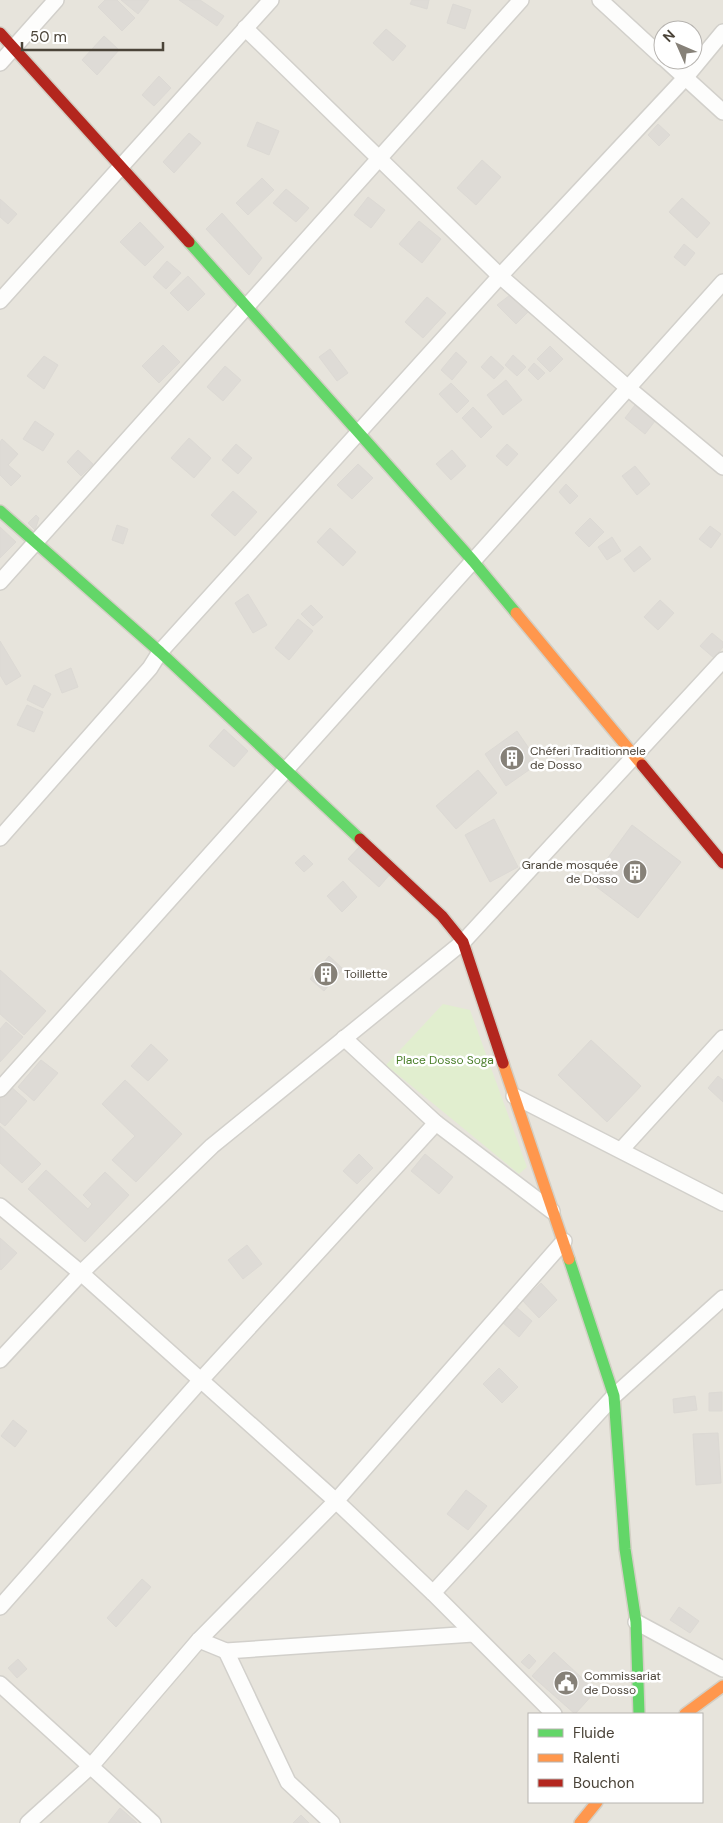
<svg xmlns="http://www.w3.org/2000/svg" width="723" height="1823" font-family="'DM Sans',sans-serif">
	<rect width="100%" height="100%" fill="#f4f2ee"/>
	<path fill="#e7e4dc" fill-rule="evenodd" d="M0 0H723V1823H0ZM663 30H693V60H663ZM529 1714H702V1802H529Z"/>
	<polygon fill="#e1eecf" points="443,1004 470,1010 527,1167 519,1174 386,1065"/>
	<g fill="#dedbd6" stroke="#dcd9d4">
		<polygon points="105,0 117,0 135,18 122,31 98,7"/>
		<polygon points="121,0 149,0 138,14"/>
		<polygon points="179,0 200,0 224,16 217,26"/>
		<polygon points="412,0 429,0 427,9 410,4"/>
		<polygon points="453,4 471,10 465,29 447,23"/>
		<polygon points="386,29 406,46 393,61 373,43"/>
		<polygon points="104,36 119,50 97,75 82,60"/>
		<polygon points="159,76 171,88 154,106 142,95"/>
		<polygon points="257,122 279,131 269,155 247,146"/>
		<polygon points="658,124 670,135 659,146 648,135"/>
		<polygon points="189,133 201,143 174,173 163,162"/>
		<polygon points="482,160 501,177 476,205 457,188"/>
		<polygon points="262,178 274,190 248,215 236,203"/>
		<polygon points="286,189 309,208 296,222 273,203"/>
		<polygon points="368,197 385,210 371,228 354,215"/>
		<polygon points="682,198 710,223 697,238 669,212"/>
		<polygon points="0,199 17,214 8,224 0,217"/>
		<polygon points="222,213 262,258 249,275 206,229"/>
		<polygon points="419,221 441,239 422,263 399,244"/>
		<polygon points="140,222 164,247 145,266 120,242"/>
		<polygon points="684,244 695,253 685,266 674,257"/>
		<polygon points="167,261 181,273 166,289 153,277"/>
		<polygon points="188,276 205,294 188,311 170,293"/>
		<polygon points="510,295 528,312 516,324 497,305"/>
		<polygon points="427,297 446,313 423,338 405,322"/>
		<polygon points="163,345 180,362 159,383 142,366"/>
		<polygon points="550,346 563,359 550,372 537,359"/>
		<polygon points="330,349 348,373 337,381 319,357"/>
		<polygon points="456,352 467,362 452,380 441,370"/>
		<polygon points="513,355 526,367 517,376 505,365"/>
		<polygon points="44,356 58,365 44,389 27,376"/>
		<polygon points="491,356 504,368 494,379 481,367"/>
		<polygon points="534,363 545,373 538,380 528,370"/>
		<polygon points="225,366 241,380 223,401 207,387"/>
		<polygon points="506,380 522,400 503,415 487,395"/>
		<polygon points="451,383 469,401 457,413 439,394"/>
		<polygon points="635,405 655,421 645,434 625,418"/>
		<polygon points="473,407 492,427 481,438 462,418"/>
		<polygon points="35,421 54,434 43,451 23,439"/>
		<polygon points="189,438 211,458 194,478 171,458"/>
		<polygon points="2,439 18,454 8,465 21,476 11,486 0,475 0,442"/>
		<polygon points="236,444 252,458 238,474 222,460"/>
		<polygon points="507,444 518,454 507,466 496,456"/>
		<polygon points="78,450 93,464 81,476 67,462"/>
		<polygon points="452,450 466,466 451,480 436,464"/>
		<polygon points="358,464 373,478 352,499 337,485"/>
		<polygon points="635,466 650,484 637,495 622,476"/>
		<polygon points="566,484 578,496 570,504 559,492"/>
		<polygon points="233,491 257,512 235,536 211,515"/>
		<polygon points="36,515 39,518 35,530 28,523"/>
		<polygon points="590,518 604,532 589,547 575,533"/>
		<polygon points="117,525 128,529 123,544 112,540"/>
		<polygon points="710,526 721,534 711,548 699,539"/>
		<polygon points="0,527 16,542 0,558"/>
		<polygon points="330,528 356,552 343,566 317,542"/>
		<polygon points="612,537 621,551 607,560 598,547"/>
		<polygon points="640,546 651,559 634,572 624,559"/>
		<polygon points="248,594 267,625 253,633 235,603"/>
		<polygon points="660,600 674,613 658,630 644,617"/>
		<polygon points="311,605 323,617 313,626 301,614"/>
		<polygon points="298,619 313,631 289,660 275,648"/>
		<polygon points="712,633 723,642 723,647 714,658 700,646"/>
		<polygon points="0,641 21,676 6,685 0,675"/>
		<polygon points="71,668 78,687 62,693 55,675"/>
		<polygon points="34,685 51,694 43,708 27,700"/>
		<polygon points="27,705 43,712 34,732 17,725"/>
		<polygon points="224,729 248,751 234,767 209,746"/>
		<polygon points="517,731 539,763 506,786 485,754"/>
		<polygon points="478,770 497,793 456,829 436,806"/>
		<polygon points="494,819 518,867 490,882 465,835"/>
		<polygon points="632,825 681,862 638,918 590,882"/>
		<polygon points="361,845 391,873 379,887 348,859"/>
		<polygon points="304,855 313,864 304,872 295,863"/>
		<polygon points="343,881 357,897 342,912 327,896"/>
		<polygon points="329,956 343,969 324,991 310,979"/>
		<polygon points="0,970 46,1011 24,1035 0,1014"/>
		<polygon points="6,1022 23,1037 0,1062 0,1029"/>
		<polygon points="591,1040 641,1086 607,1122 558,1075"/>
		<polygon points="151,1044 168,1060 148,1081 131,1066"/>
		<polygon points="41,1060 58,1073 34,1101 18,1087"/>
		<polygon points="718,1076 723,1080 723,1102 708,1088"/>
		<polygon points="125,1080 182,1134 136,1182 112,1160 135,1136 102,1104"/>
		<polygon points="9,1085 27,1101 5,1126 0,1122 0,1095"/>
		<polygon points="0,1126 41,1164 22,1183 0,1163"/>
		<polygon points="359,1154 373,1168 357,1184 343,1171"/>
		<polygon points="425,1154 453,1177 439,1194 411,1171"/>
		<polygon points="46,1170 88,1209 92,1204 83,1195 105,1172 129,1195 85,1242 28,1189"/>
		<polygon points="0,1238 17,1253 1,1270 0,1269"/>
		<polygon points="247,1245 262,1264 243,1279 228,1260"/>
		<polygon points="541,1283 557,1300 539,1318 523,1301"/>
		<polygon points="516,1307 532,1321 519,1337 502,1322"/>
		<polygon points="499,1368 518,1387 502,1403 483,1384"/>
		<polygon points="722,1392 722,1411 709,1411 709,1393"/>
		<polygon points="695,1396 697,1410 674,1413 673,1399"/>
		<polygon points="13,1420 27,1431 15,1447 1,1436"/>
		<polygon points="718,1433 721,1483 696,1485 693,1434"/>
		<polygon points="466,1490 487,1506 468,1530 447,1514"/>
		<polygon points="142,1579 151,1587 116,1627 107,1618"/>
		<polygon points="679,1607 699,1621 690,1633 670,1620"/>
		<polygon points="554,1652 596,1691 575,1714 532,1676"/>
		<polygon points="529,1654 536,1661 529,1669 521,1662"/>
		<polygon points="18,1659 27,1669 17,1678 8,1668"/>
		<polygon points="120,1808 137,1823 108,1823"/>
		<polygon points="301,1815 309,1823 293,1823"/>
	</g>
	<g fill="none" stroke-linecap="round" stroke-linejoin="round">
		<defs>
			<g id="street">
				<polyline points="600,0 663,58"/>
				<polyline points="245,28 500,276 628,388 723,467"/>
				<polyline points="666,60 723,112"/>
				<polyline points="0,63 56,0"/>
				<polyline points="0,301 271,0"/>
				<polyline points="0,582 521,0"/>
				<polyline points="0,838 150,668 160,652 500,276 685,78 723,32"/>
				<polyline points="344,1038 436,1123 552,1211"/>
				<polyline points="0,1089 723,282"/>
				<polyline points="514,1096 723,1203"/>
				<polyline points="621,1150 723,1038"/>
				<polyline points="0,1206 81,1273 336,1501 433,1593 554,1714"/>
				<polyline points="0,1360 81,1273 212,1146 463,942 723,660"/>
				<polyline points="433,1593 614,1396 723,1298"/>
				<polyline points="0,1607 200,1381 436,1123"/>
				<polyline points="636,1622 723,1669"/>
				<polyline points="199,1640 226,1651 473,1634"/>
				<polyline points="226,1651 288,1782 332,1823"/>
				<polyline points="0,1684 153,1823"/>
				<polyline points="28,1823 92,1765 199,1640 336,1501 564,1241"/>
			</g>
			<g id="fast">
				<polyline points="189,242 473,561 516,613"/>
				<polyline points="0,511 160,652 360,839"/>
				<polyline points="569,1259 614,1396 625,1549 636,1622 639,1714"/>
			</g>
			<g id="slow">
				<polyline points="516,613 642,765"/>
				<polyline points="503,1063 569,1259"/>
				<polyline points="685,1714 723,1686"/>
				<polyline points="580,1823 597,1802"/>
			</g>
			<g id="jam">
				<polyline points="0,33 189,242"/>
				<polyline points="642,765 723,863"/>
				<polyline points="360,839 442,916 463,942 503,1063"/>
			</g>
		</defs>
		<use href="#street" stroke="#d2d0cb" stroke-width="18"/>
		<use href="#fast" stroke="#d3cfc5" stroke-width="14"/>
		<use href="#slow" stroke="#d3cfc5" stroke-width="14"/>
		<use href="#jam" stroke="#d3cfc5" stroke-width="14"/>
		<use href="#street" stroke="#fdfdfc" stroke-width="15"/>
		<use href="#fast" stroke="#63d668" stroke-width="11"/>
		<use href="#slow" stroke="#ff974d" stroke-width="11"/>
		<use href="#jam" stroke="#b3261e" stroke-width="11"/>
	</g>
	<defs>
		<symbol id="building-disc" viewBox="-11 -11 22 22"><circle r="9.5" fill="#868178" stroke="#fff"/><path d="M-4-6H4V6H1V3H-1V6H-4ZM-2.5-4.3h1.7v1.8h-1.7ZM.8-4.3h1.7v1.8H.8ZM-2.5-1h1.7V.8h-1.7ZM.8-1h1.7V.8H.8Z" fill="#fff"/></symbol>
		<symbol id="civic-disc" viewBox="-11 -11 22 22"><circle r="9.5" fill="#868178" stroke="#fff"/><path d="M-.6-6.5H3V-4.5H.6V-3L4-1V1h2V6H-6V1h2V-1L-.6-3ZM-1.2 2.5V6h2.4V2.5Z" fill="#fff"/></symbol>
	</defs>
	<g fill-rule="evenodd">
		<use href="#building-disc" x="498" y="744" width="28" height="28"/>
		<use href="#building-disc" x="621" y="858" width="28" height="28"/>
		<use href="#building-disc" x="312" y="960" width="28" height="28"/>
		<use href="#civic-disc" x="552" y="1669" width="28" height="28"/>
	</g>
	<g text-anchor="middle" stroke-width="5" stroke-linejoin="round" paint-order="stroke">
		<g font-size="12" fill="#4b4439" stroke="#fff" text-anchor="start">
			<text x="530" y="755">Chéferi Traditionnele<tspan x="530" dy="14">de Dosso</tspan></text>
			<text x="618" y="869" text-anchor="end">Grande mosquée<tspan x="618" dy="14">de Dosso</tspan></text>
			<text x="344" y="978">Toillette</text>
			<text x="584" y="1680">Commissariat<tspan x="584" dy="14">de Dosso</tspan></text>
		</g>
		<g font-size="12" fill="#4a7f2a" stroke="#fff">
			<text x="445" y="1064">Place Dosso Soga</text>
		</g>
	</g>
	<rect x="528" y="1713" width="175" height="90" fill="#ffffff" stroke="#b7b4b0"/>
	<rect x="538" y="1729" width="25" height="8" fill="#63d668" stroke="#b7b4b0"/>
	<text x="573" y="1738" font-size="15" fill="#4b4439">Fluide</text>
	<rect x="538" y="1754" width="25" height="8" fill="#ff974d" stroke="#b7b4b0"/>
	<text x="573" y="1763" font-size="15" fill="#4b4439">Ralenti</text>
	<rect x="538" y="1779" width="25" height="8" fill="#b3261e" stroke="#b7b4b0"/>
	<text x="573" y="1788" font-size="15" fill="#4b4439">Bouchon</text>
	<g transform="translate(678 45) rotate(315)"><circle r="24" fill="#ffffff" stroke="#b7b4b0"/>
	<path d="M0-4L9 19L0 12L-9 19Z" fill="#868178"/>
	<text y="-8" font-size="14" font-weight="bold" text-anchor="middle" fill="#4b4439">N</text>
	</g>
	<path d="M22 42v8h141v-8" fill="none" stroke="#4b4439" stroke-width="2.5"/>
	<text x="30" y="42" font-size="15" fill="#4b4439" stroke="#ffffff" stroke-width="4" paint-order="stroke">50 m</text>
</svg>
